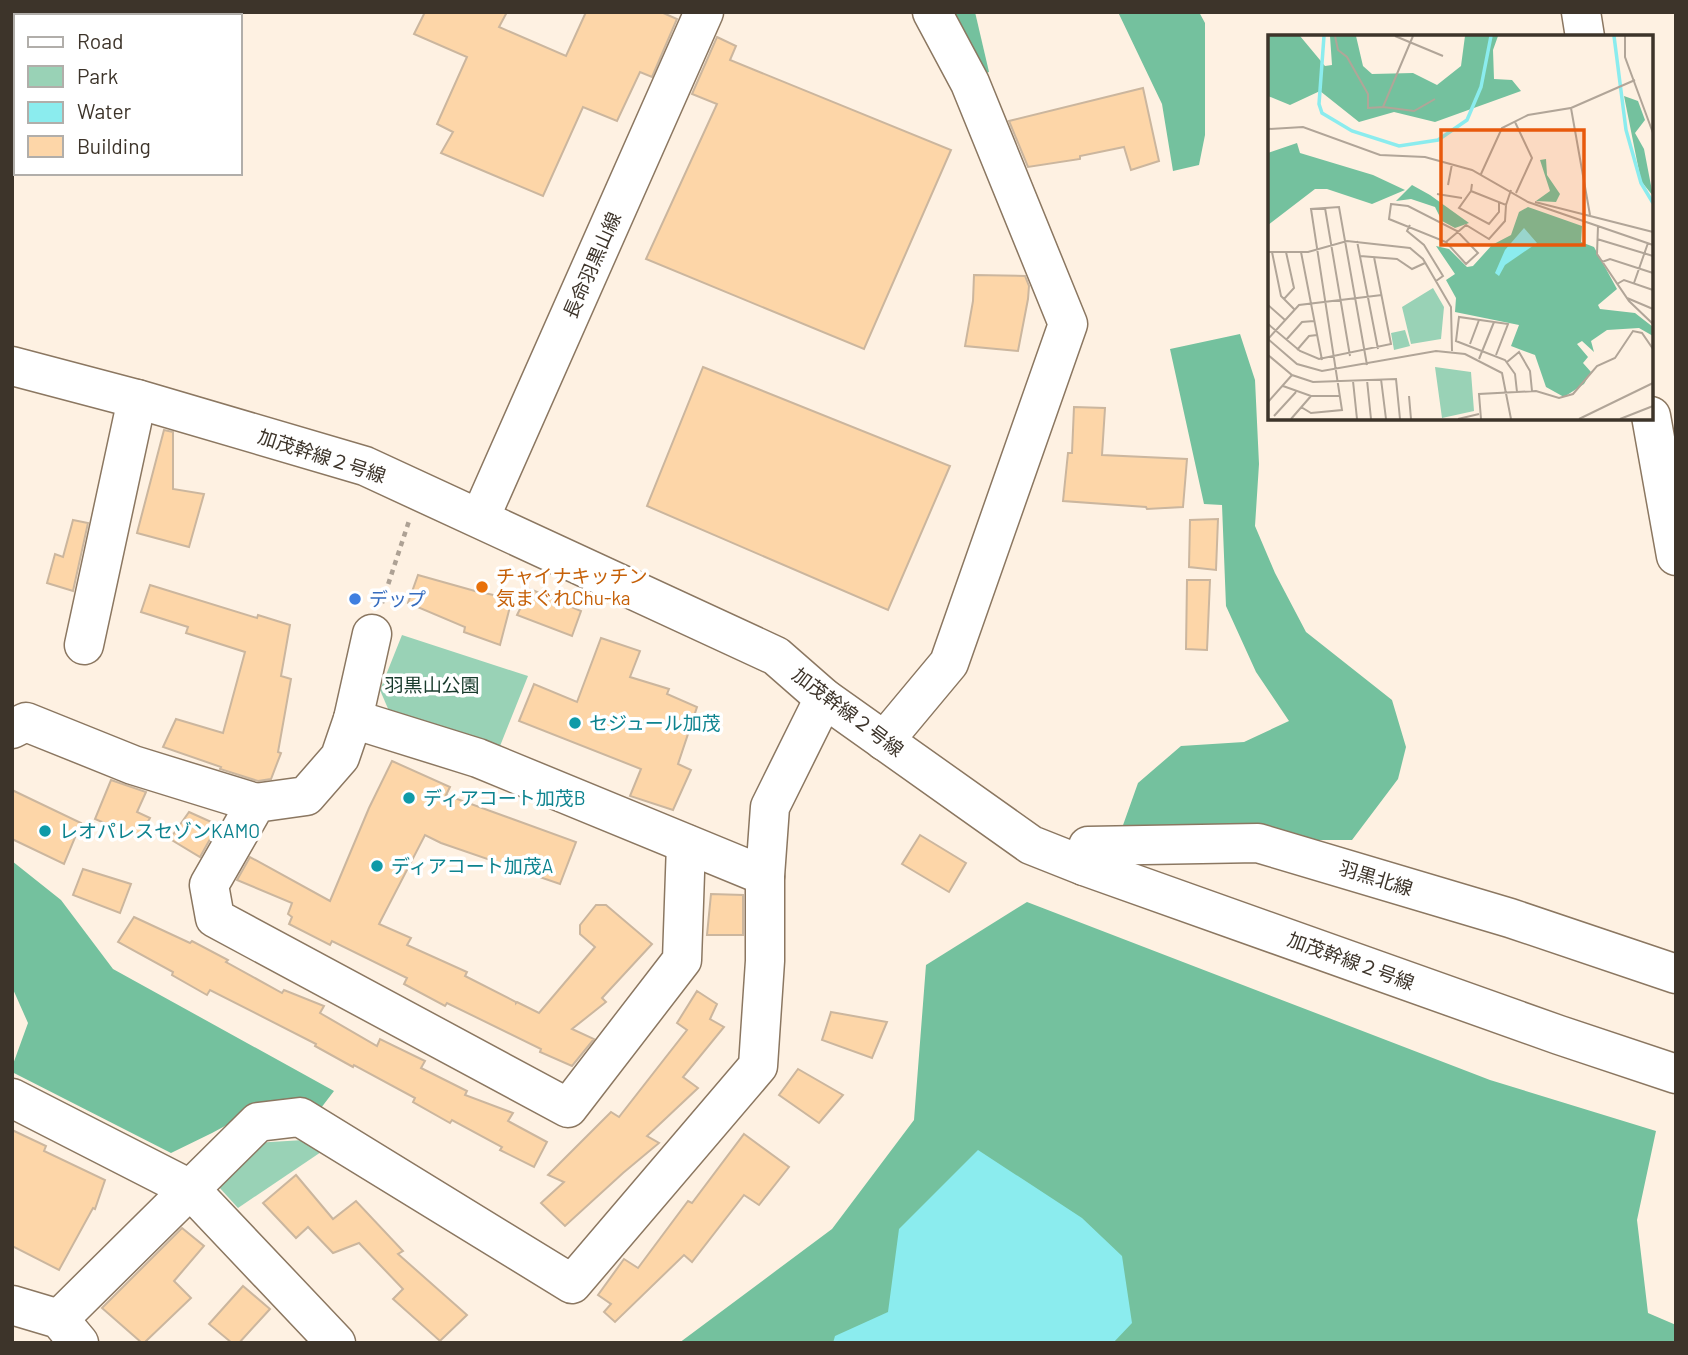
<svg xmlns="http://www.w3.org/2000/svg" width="1688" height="1355" font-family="Barlow,'Noto Sans JP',sans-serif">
	<rect width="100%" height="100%" fill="#fef1e2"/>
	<g fill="#99d2b6">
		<polygon points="402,635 528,676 500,746 389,711 380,690"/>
		<polygon points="304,1140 324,1150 238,1208 218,1186 254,1143"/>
	</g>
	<g fill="#74c19e">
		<polygon points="946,12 975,12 989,72 978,76"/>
		<polygon points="1118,12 1199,12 1205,23 1205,135 1199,165 1173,171 1162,104"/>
		<polygon points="1240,334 1255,380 1259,464 1255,526 1275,573 1306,632 1392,700 1406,747 1398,779 1352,840 1318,840 1262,829 1122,828 1138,783 1181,746 1244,742 1289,721 1256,672 1226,606 1222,505 1204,504 1170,349"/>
		<polygon points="12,861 61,900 113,969 334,1091 321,1108 264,1105 212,1133 171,1153 12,1072 12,1067 28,1023 12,987"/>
		<polygon points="1027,902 1490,1080 1656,1131 1637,1220 1648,1313 1676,1325 1676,1343 679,1343 832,1229 914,1120 926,965"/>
	</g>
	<polygon fill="#8becee" points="978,1150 1082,1218 1122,1256 1132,1323 1113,1343 833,1343 835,1336 888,1312 899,1229"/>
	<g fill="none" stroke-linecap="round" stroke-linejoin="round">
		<g stroke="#8becee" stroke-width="54">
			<polyline points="152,16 157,12"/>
			<polyline points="12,92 16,90"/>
		</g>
	</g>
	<g fill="#fdd6a8" stroke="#cbb69e" stroke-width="2">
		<polygon points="425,12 507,12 499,27 566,56 586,12 661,12 677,19 652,77 640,72 617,121 583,107 543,196 441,153 453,132 437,124 467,57 414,34"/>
		<polygon points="717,37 736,46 730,60 951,150 864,349 646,259 717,104 692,94"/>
		<polygon points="1143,88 1159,161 1131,170 1124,147 1080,156 1080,159 1028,167 1009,121"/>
		<polygon points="974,275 1025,276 1029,286 1028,299 1018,351 965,346 973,301"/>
		<polygon points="703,367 950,466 888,610 647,506"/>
		<polygon points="1074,407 1105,408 1102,455 1187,459 1183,507 1147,509 1146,507 1063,501 1068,453 1072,453"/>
		<polygon points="164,430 173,432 173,489 204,494 189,547 137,533"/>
		<polygon points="1218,519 1216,570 1189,567 1190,520"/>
		<polygon points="73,520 88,523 73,591 47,583 55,554 63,557"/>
		<polygon points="418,575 475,591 512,599 500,645 464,632 465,627 408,603"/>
		<polygon points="1187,580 1210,580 1207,650 1186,649"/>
		<polygon points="150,585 257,618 258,615 290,625 281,676 291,679 278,752 281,753 271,779 258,781 220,769 221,767 163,747 176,719 223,733 245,652 186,633 188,627 141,612"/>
		<polygon points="530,589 581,611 572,636 517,615"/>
		<polygon points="601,638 640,651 630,677 669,689 667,694 697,707 678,764 691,770 673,810 630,796 641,769 519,721 534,684 577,702"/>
		<polygon points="392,761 450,787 446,795 576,842 560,884 441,843 425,835 379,924 411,938 407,945 467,972 465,976 516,1002 516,1003 517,1002 539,1013 595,947 580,934 580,925 596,905 606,905 652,944 602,998 606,1002 572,1029 594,1039 572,1066 540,1052 541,1049 447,1003 445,1006 404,984 407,978 332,941 330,945 289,924 292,917 288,914 292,903 237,880 250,857 330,901 369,808"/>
		<polygon points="111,780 146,792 137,812 150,818 139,838 95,819"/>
		<polygon points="12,790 81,823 64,864 12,839"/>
		<polygon points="189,812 218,825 200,857 170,839"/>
		<polygon points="920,835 966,863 949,892 902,864"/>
		<polygon points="83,869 131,884 120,913 73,895"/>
		<polygon points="711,894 743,895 743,935 707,935"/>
		<polygon points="134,917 190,943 192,941 228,960 226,962 282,993 284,990 324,1006 320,1013 377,1046 380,1039 425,1061 421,1068 467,1091 465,1095 513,1113 508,1121 547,1142 534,1167 500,1150 502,1147 452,1120 450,1123 413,1102 415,1098 354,1065 353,1067 315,1046 316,1044 210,990 207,995 172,975 173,972 118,942"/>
		<polygon points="697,991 717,1004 710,1019 724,1027 683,1077 698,1088 647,1136 659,1143 623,1173 565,1226 541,1203 564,1182 548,1175 611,1112 619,1117 687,1030 677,1023"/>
		<polygon points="831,1012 887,1022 872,1058 822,1040"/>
		<polygon points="798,1069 843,1095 819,1123 779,1095"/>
		<polygon points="12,1130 46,1146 44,1151 105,1180 95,1209 93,1208 59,1270 12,1246"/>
		<polygon points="744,1134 789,1167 759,1205 744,1195 692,1262 684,1255 615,1322 604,1312 611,1304 598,1295 624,1259 638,1268 688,1201 692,1203"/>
		<polygon points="296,1175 333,1219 356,1201 403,1251 398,1254 467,1315 440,1341 393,1299 403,1289 359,1243 333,1253 308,1227 296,1238 263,1203"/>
		<polygon points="182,1228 204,1246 174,1281 191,1298 144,1343 142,1343 102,1308"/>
		<polygon points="243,1286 270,1309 239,1343 232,1343 209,1324"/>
	</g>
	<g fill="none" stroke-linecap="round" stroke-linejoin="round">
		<defs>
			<g id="minor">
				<polyline points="1581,12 1585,37"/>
				<polyline points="12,366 137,399 365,466 776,656 824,698 1031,845 1084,866 1559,1035 1676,1074"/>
				<polyline points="1651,416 1676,556"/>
				<polyline points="480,518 704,12"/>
				<polyline points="372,634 353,719 478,758 765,876 770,807 824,698"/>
				<polyline points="84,645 137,399"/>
				<polyline points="353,719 340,757 306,796 256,803 209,885 215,918 568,1108 682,960 686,844"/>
				<polyline points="12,729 26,722 133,765 256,803"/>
				<polyline points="884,741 949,663 1068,324 970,83 932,12"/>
				<polyline points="1084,866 1088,846 1258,843 1510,918 1676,974"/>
				<polyline points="12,1098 190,1189 336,1343"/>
				<polyline points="12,1305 59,1319 79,1343"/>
				<polyline points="59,1319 258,1122 300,1117 572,1284 758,1066 765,961 765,876"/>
			</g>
		</defs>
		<use href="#minor" stroke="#8b7761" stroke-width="41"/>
		<polyline stroke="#ada194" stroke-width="4.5" stroke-dasharray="5 5" stroke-linecap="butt" points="382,603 409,521"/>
		<use href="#minor" stroke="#fff" stroke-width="38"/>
	</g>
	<circle fill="#e8710a" stroke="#fff" stroke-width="2.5" cx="482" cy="587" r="7"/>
	<circle fill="#3f7fe0" stroke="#fff" stroke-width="2.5" cx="355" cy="599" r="7"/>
	<g fill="#0f9aa8" stroke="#fff" stroke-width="2.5">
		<circle cx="575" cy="723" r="7"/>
		<circle cx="409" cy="798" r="7"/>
		<circle cx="45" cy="831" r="7"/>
		<circle cx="377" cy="866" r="7"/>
	</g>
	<g text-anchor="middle" stroke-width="7" stroke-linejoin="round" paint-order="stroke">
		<g font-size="19" fill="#3d342a" stroke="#fff">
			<text transform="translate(592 265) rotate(-66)" y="7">長命羽黒山線</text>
			<text transform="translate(322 456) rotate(18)" y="7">加茂幹線２号線</text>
			<text transform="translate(848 712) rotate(37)" y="7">加茂幹線２号線</text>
			<text transform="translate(1376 878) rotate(17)" y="7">羽黒北線</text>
			<text transform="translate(1351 961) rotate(20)" y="7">加茂幹線２号線</text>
		</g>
		<g font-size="19" fill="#c56008" stroke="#fff" text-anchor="start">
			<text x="496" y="583">チャイナキッチン<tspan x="496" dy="22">気まぐれChu-ka</tspan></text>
		</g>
		<g font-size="19" fill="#366cbe" stroke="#fff" text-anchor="start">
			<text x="369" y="606">デップ</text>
		</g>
		<g font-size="19" fill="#183b2c" stroke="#fff">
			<text x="432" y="692">羽黒山公園</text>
		</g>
		<g font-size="19" fill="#0d838f" stroke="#fff" text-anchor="start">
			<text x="589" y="730">セジュール加茂</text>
			<text x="423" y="805">ディアコート加茂B</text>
			<text x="59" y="838">レオパレスセゾンKAMO</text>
			<text x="391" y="873">ディアコート加茂A</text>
		</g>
	</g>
	<g transform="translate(1268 35)">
		<rect width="385" height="385" fill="#fef1e2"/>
		<path d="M165 253 176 272 173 304 143 309 134 272ZM137 295 142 311 126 315 123 298ZM167 332 203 337 206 376 174 383Z" fill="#99d2b6"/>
		<path d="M0 1H32L57 31 64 30 62 1H88L95 31 104 39 145 38 169 50 193 31 197 1H230L225 15 226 44 244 45 253 56 167 87 126 77 91 87 52 56 22 70 0 61ZM356 61 370 66 377 85 367 98 376 114 385 161 373 146ZM29 108 32 118 105 140 137 155 104 169 59 154H47L0 190V118ZM278 124 279 140 292 159 288 167 268 166 282 156 272 125ZM144 150 162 160 201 188 187 193 174 186 167 172 143 164 128 166ZM260 172 314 191 313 207 326 212 349 254 330 270 332 274 367 278 385 292V301L371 293 339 295 323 306 326 317 314 306 309 309 320 322 315 328 323 337 316 349 296 362 278 352 267 320 243 311 251 290 187 277 188 263 178 245 187 239 168 211 181 214 199 232 205 231 224 210 243 200 251 177Z" fill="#74c19e"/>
		<path d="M256 193 269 208 237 230 231 241 227 238 237 215Z" fill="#8becee"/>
		<path fill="none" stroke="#8becee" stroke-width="3.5" d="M56 1 51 69 54 78 84 96 131 111 170 105 199 85 213 52 223 1M346 1 358 95 373 148 385 168"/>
		<path fill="none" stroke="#b1a598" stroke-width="2" d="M67 1 70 15 79 22 100 59V73L115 72 145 1M127 1 175 21M357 1V22L385 98M115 72 146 76 167 64M303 73 367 45M247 87 264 123 248 158M0 94 35 92 112 120 157 122 204 135 260 167 385 210M213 139 234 93 260 80 303 73 322 180M204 149 203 156 238 170 243 155M180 150 184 129M203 156 191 173 221 189 231 177V167M169 159 194 163M267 167 385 197M123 169 140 171 189 196 210 218 198 229 178 207 121 184ZM57 173 82 321M142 190 139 196 156 210 175 241 168 246M330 191 329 219 361 266 385 289M329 204 385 221M89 206 110 314M178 207 198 190 221 204 237 186 238 170M0 217H40L79 206 142 213 155 224 183 272 184 316M4 217 13 261 26 274M33 217 54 325M92 221 129 224 144 234 157 228M334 227 342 224 385 238M366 248 380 208M349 249 356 245 385 255M359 263 385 274M16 264 26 253 18 217M0 270 17 285M0 289 32 316 51 324 123 309 106 222M0 304 29 329 54 336 168 316 197 319 234 338 243 384M0 304 31 270 114 260M18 305 34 287 46 286M202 309 211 285M29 315 41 301 49 300M0 320 24 340 45 347 128 344 132 384M228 320 240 289 191 282 188 306 237 325 247 339 249 357M211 324 226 287M239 327 251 317 262 336 264 356M113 344 118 384M99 345 103 384M85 346 89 384M15 351 43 361H72M141 361 143 384M0 367 24 340M33 372 43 378 74 375 43 174 71 172 99 330M6 381 28 357M23 384 43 361M190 384 211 379M213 384 211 359 268 356 291 363 305 359 329 331 347 323 365 296 374 298 385 314M311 384 385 348M352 384 385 371"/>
		<path fill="#e8590c" fill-opacity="0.15" stroke="#e8590c" stroke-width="3.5" d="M173 95H316V210H173Z"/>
		<rect width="385" height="385" fill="none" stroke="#3d342a" stroke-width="3.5"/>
	</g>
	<rect width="1688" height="1355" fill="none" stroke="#3d342a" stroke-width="28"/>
	<rect x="14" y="14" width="228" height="161" fill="#ffffff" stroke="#b1aeaa" stroke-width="2"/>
	<rect x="28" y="37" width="35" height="10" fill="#ffffff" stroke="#b1aeaa" stroke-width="2"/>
	<text x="77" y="49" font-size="21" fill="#3d342a">Road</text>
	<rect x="28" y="66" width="35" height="21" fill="#99d2b6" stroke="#b1aeaa" stroke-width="2"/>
	<text x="77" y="84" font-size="21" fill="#3d342a">Park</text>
	<rect x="28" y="102" width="35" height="21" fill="#8becee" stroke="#b1aeaa" stroke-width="2"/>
	<text x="77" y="119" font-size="21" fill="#3d342a">Water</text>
	<rect x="28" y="136" width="35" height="21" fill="#fdd6a8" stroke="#b1aeaa" stroke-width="2"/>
	<text x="77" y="154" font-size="21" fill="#3d342a">Building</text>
</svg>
